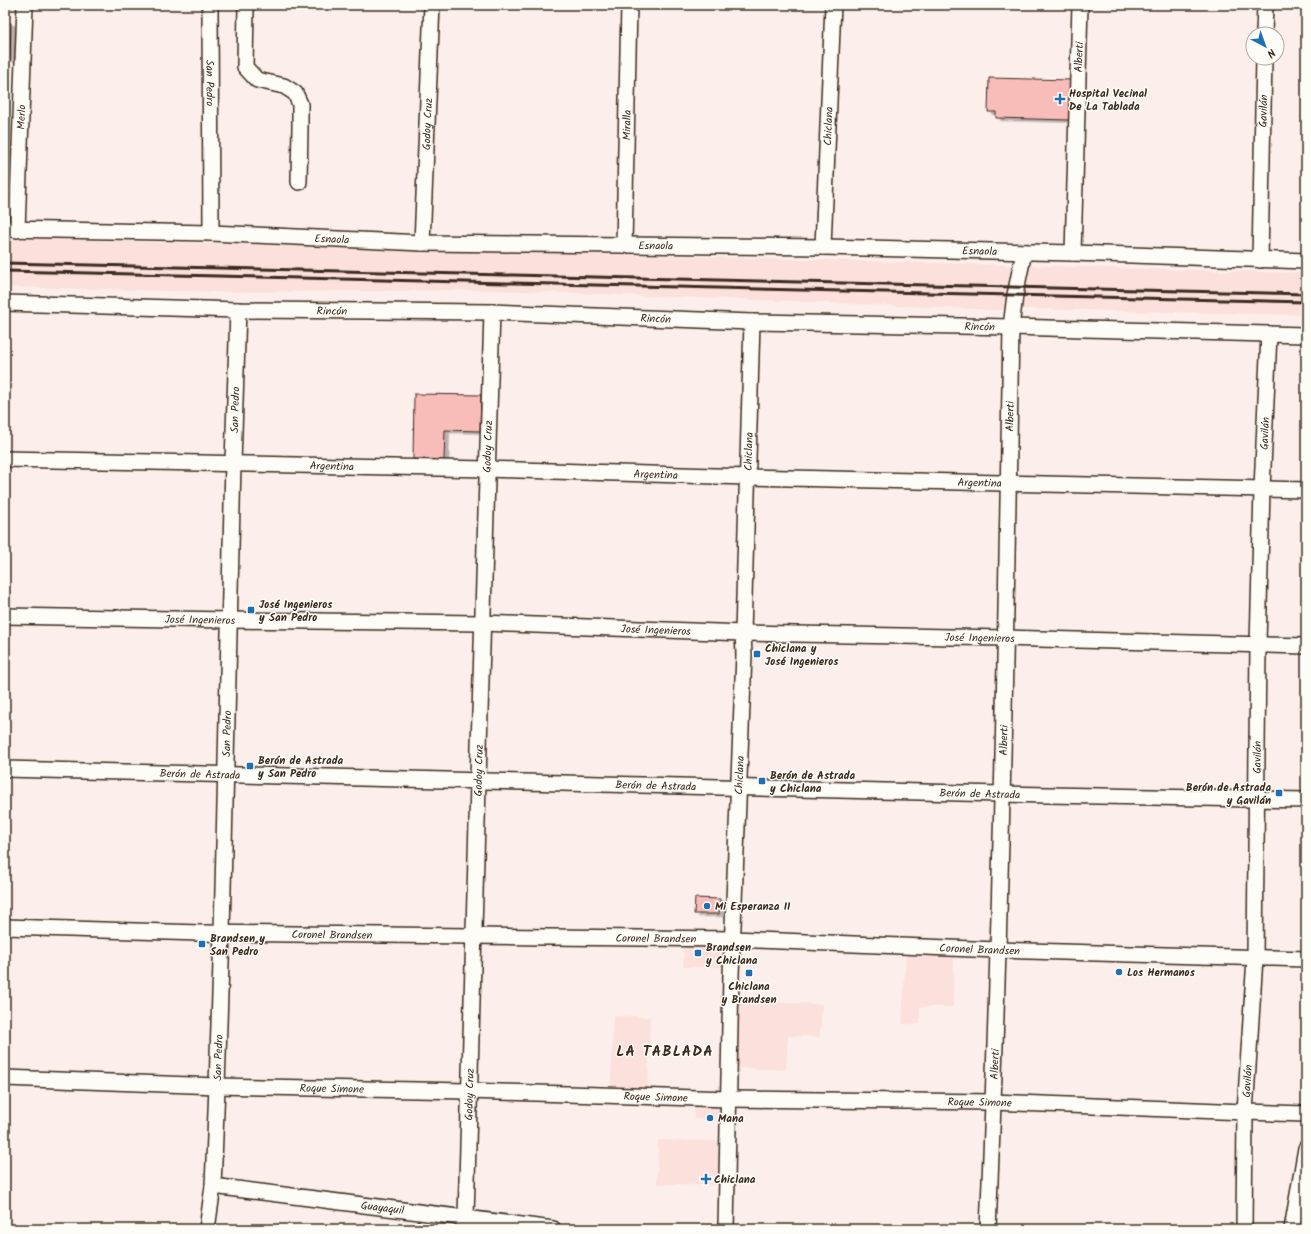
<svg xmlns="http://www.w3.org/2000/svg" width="1311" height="1234" font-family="Kalam,sans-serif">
	<defs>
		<pattern id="industrial-furrows" width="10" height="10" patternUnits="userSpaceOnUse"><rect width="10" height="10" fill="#fbe0dc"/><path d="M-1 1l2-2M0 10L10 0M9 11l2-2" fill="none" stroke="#d8c0bc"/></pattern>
		<filter id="shadow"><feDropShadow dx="4.5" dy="2.5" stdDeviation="0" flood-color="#0004"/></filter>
	</defs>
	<rect width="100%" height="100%" fill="#fcefeb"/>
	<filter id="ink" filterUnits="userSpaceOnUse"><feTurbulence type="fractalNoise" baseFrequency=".025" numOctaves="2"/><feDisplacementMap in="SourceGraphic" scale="8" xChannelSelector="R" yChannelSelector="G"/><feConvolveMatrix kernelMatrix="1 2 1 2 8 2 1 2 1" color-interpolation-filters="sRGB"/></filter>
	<g filter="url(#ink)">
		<g fill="#fbe0dc">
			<polygon points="5,238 1306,273 1306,315 1029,309 994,310 785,301 492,290 218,292 5,287"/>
			<polygon points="684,945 721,946 726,951 727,967 683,967"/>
			<polygon points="906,950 954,951 953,1007 920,1007 920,1024 902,1024"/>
			<polygon points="738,1001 822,1004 820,1037 788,1036 786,1070 736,1068"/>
			<polygon points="613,1016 650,1017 648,1088 611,1087"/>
			<polygon points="694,1102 715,1103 722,1107 723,1119 694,1119"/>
			<polygon points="658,1140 722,1141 721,1185 657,1184"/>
		</g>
		<polygon fill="url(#industrial-furrows)" points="1306,1169 1306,1229 1297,1229"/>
		<g fill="#f9bdb9" stroke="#3b2a1e" filter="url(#shadow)">
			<polygon points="5,23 11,23 10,59 5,59"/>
			<polygon points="989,78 1071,80 1070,120 996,118 996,112 988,112"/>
			<polygon points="414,394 481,395 480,431 445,430 444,460 413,459"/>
			<polygon points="695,898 720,899 719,914 694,914"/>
		</g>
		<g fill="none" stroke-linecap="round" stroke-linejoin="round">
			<defs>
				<g id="minor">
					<path id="s1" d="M210 5 211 233"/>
					<polyline points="246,5 245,67 257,80 284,86 295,93 300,104 300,127 299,182"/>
					<polyline points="1264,34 1265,5"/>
					<path id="s2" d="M5 229 211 233 422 243 823 247 1073 253 1306 261"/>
					<path id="s3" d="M17 230 25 5"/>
					<path id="s4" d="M422 243 432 5"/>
					<path id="s5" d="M624 245 629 5"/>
					<path id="s6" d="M823 247 833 5"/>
					<path id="s7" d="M1073 253 1080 5"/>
					<path id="s8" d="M1260 260 1264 58"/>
					<path id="s9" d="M5 303 238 310 492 312 752 322 1011 327 1306 335"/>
					<path id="s10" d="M5 459 486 469 747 477 1306 490"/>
					<path id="s11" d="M5 616 229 620 481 623 743 633 1005 638 1306 646"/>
					<path id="s12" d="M5 769 1001 794 1306 800"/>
					<path id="s13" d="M5 927 200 933 733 939 997 950 1306 959"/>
					<path id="s14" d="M5 1078 217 1086 468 1091 729 1099 993 1102 1245 1112 1306 1114"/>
					<path id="s15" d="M213 1186 553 1229"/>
					<path id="s16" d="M207 1229 213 1186 217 1086 222 932 233 463 238 310"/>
					<path id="s17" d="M464 1229 466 1217C469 1072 475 926 478 780 482 624 486 468 492 312"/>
					<path id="s18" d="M726 1229 731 975 744 655 743 633 752 322"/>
					<path id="s19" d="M988 1229C1001 929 1006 628 1011 327L1015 295 1024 252"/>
					<path id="s20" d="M1244 1229 1245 1112 1255 958 1258 645 1262 489 1269 334"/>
					<polyline points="1292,1229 1306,1148"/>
				</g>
			</defs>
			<use href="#minor" stroke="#3b2a1e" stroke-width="18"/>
			<use href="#minor" stroke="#fdfcf7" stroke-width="15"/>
			<g stroke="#3b2a1e" stroke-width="3">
				<polyline points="5,263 1306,294"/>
				<polyline points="5,271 1306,302"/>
			</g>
		</g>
	</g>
	<g fill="#1f6fb2" stroke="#fdfcf7" stroke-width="1.5">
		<path d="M1058 93h4v4h4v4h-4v4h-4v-4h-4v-4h4z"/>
		<rect x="247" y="606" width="8" height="8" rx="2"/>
		<rect x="753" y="650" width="8" height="8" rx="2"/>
		<rect x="246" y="762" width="8" height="8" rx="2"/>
		<rect x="758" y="777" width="8" height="8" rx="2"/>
		<rect x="1275" y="789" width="8" height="8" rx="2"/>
		<circle cx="707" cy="906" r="4"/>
		<rect x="198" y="940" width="8" height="8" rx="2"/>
		<rect x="694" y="949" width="8" height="8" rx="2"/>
		<circle cx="1119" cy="972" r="4"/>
		<rect x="745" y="969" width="8" height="8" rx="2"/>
		<circle cx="710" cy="1118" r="4"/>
		<path d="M704 1173h4v4h4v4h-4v4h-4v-4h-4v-4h4z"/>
	</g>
	<g text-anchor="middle" stroke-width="3" stroke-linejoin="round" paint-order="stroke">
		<g font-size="11" fill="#3b2a1e" stroke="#fdfcf7">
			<text dy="4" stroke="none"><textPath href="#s7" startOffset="196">Alberti</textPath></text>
			<text dy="4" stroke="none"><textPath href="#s1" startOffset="78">San Pedro</textPath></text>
			<text dy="4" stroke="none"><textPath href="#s8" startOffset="149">Gavilán</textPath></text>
			<text dy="4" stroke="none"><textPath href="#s3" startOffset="113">Merlo</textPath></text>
			<text dy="4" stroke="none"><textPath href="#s4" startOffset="119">Godoy Cruz</textPath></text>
			<text dy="4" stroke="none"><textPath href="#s5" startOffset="120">Miralla</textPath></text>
			<text dy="4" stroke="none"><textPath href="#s6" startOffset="121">Chiclana</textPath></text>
			<text dy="4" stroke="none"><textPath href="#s2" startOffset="327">Esnaola</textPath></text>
			<text dy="4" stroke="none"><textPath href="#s2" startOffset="651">Esnaola</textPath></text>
			<text dy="4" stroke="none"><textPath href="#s2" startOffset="975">Esnaola</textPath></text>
			<text dy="4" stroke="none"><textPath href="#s9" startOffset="327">Rincón</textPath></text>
			<text dy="4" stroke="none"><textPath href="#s9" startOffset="651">Rincón</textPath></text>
			<text dy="4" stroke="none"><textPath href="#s9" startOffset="975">Rincón</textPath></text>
			<text dy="4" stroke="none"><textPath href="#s16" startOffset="820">San Pedro</textPath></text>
			<text dy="4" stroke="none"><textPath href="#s19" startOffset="813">Alberti</textPath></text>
			<text dy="4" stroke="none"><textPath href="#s20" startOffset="796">Gavilán</textPath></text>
			<text dy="4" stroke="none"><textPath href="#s17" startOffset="783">Godoy Cruz</textPath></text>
			<text dy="4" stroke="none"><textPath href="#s18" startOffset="778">Chiclana</textPath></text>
			<text dy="4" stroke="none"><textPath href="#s10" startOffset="327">Argentina</textPath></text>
			<text dy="4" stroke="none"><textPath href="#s10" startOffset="651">Argentina</textPath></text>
			<text dy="4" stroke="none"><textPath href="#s10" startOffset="975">Argentina</textPath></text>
			<text dy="4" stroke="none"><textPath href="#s11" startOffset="195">José Ingenieros</textPath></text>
			<text dy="4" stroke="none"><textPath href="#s11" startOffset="651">José Ingenieros</textPath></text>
			<text dy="4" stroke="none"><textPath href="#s11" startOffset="975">José Ingenieros</textPath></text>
			<text dy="4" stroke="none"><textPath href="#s16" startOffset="496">San Pedro</textPath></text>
			<text dy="4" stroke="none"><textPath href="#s19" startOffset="489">Alberti</textPath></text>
			<text dy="4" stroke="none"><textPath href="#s20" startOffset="472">Gavilán</textPath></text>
			<text dy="4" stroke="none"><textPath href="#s17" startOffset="459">Godoy Cruz</textPath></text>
			<text dy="4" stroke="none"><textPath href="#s12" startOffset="195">Berón de Astrada</textPath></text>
			<text dy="4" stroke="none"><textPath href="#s18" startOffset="454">Chiclana</textPath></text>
			<text dy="4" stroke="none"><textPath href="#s12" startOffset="651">Berón de Astrada</textPath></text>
			<text dy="4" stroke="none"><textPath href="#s12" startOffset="975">Berón de Astrada</textPath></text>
			<text dy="4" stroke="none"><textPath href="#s13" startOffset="327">Coronel Brandsen</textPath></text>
			<text dy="4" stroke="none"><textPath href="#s13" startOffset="651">Coronel Brandsen</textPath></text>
			<text dy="4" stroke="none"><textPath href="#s13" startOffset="975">Coronel Brandsen</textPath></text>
			<text dy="4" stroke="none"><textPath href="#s16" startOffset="172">San Pedro</textPath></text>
			<text dy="4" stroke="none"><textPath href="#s19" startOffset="165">Alberti</textPath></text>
			<text dy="4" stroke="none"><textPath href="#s20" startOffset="148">Gavilán</textPath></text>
			<text dy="4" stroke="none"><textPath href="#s14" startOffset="327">Roque Simone</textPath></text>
			<text dy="4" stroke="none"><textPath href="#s17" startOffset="135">Godoy Cruz</textPath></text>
			<text dy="4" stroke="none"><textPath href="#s14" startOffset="651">Roque Simone</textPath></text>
			<text dy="4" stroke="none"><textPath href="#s14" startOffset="975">Roque Simone</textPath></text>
			<text dy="4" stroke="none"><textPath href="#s15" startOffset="171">Guayaquil</textPath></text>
		</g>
		<g font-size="11" font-weight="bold" fill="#3b2a1e" stroke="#fdfcf7" text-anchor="start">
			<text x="1069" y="97">Hospital Vecinal<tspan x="1069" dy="13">De La Tablada</tspan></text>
			<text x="259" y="608">José Ingenieros<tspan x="259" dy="13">y San Pedro</tspan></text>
			<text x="765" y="652">Chiclana y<tspan x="765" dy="13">José Ingenieros</tspan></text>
			<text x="258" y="764">Berón de Astrada<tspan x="258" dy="13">y San Pedro</tspan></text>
			<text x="770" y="779">Berón de Astrada<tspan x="770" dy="13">y Chiclana</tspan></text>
			<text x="1271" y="791" text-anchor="end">Berón de Astrada<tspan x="1271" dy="13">y Gavilán</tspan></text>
			<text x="715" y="910">Mi Esperanza II</text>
			<text x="210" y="942">Brandsen y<tspan x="210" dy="13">San Pedro</tspan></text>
			<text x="706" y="951">Brandsen<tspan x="706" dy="13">y Chiclana</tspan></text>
			<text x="1127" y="976">Los Hermanos</text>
			<text x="749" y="990" text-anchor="middle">Chiclana<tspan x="749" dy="13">y Brandsen</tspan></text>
			<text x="718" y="1122">Mana</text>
			<text x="714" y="1183">Chiclana</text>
		</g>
		<g font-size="15" font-weight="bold" letter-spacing="1" fill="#3b2a1e" stroke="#fdfcf7">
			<text x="665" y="1056">LA TABLADA</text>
		</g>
	</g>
	<rect width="1311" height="1234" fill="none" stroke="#fdfcf7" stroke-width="20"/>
	<rect x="10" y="10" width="1291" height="1214" fill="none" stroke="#3b2a1e" stroke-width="1.5" filter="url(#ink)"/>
	<g transform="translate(1265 46) rotate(139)"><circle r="19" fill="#fdfcf7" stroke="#afa8a0"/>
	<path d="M0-3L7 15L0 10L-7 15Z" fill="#1f6fb2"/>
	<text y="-6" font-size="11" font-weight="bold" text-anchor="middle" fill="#3b2a1e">N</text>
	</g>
</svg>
